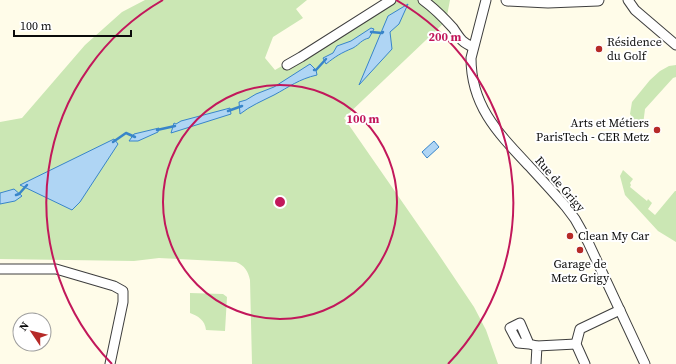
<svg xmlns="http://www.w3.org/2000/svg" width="676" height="364" font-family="'Source Serif 4',serif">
	<rect width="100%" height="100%" fill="#fffce9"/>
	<g fill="#cbe7b4">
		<path d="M145 0H307L296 9 303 18 273 37 265 58 275 70 301 55 387 0H450L446 21 344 118 437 252 474 307 486 330 498 364H252L250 280C248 271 245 266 236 262L159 258 134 261 0 259V122L22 118 85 45 122 12Z"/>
		<polygon points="676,65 676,77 673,78 645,109 643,125 638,124 630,114 632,102 650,80 660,71 669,66"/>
		<polygon points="623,170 633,179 630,183 631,185 630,187 647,201 648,199 652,203 648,209 655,215 675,191 676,191 676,242 658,231 625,195 620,176"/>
		<path d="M190 293 223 294 227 297 225 331 206 330C205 320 198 316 190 313Z"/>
	</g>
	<g fill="#afd5f4" stroke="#3885c9">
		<polygon points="408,4 399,24 390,32 392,49 359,85 388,16"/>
		<path d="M371 28 374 29 369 38C361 40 360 44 353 48 341 53 336 56 326 64L323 58 333 53 337 46 351 41Z"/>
		<path d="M310 64 316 70 317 75C299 79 289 87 274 95 262 101 250 106 240 114L239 102 246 100 256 94 274 87Z"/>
		<polygon points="230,108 231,114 171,133 174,123 176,124 181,121"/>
		<polygon points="159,128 158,132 138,141 129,141 134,134"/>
		<polygon points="114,139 118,144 80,202 72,210 20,185"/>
		<polygon points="434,141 439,147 427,158 422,152"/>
		<polygon points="14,189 22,196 15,201 0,204 0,193"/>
	</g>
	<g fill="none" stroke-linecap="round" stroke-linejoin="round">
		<g stroke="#3885c9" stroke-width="2.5">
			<polyline points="371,32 382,33 383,32"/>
			<polyline points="314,70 316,70 326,59"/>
			<polyline points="228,111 242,106"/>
			<polyline points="157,130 175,126"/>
			<polyline points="113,142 126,133 135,137"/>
			<polyline points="16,195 19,194 27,185"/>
		</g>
		<defs>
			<g id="minor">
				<path d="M423 0C434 8 444 18 453 28 460 38 461 42 473 47"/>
				<path d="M486 0 471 58C471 106 498 133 529 166 541 179 554 193 566 207L575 219 588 242 645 364"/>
				<polyline points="628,0 635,10 676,45"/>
				<polyline points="287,65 301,57 391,0"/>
				<polyline points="0,269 56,269 114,286 123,291 123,302 110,364"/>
				<polyline points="529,344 518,343 510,328 520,323 529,344 537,346"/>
				<polyline points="536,364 537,346 576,344"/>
				<polyline points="585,364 576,344 580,329 620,310"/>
			</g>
			<polyline id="tertiary" points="507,0 548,2 598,0"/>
		</defs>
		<use href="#minor" stroke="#3e3e3e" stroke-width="11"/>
		<use href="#tertiary" stroke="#3e3e3e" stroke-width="13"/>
		<use href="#minor" stroke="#fff" stroke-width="9"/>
		<use href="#tertiary" stroke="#fff" stroke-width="11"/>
	</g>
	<g fill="none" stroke="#c2185b" stroke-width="2">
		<circle cx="280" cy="202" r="117"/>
		<path d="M112 364A233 233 0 0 1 163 0M396 0A233 233 0 0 1 448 364"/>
	</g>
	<g fill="#b62a27" stroke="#fff" stroke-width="1.5">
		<circle cx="599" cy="49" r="4"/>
		<circle cx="657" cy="130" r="4"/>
		<circle cx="570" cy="236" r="4"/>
		<circle cx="580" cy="250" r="4"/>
	</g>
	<g text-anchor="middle" stroke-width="4" stroke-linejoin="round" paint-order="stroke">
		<g font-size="12" fill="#0b0b0b" stroke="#fff" text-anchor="start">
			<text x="607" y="46">Résidence<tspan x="607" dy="14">du Golf</tspan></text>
			<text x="649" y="127" text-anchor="end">Arts et Métiers<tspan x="649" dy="14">ParisTech - CER Metz</tspan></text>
			<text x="578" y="240">Clean My Car</text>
			<text x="580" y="268" text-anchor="middle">Garage de<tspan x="580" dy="14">Metz Grigy</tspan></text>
		</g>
		<g font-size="12" fill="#0b0b0b" stroke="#fff">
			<text transform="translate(560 184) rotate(49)" y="4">Rue de Grigy</text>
		</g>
	</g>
	<circle cx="280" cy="202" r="6" fill="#c2185b" stroke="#fff" stroke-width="2"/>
	<g font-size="12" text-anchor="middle" font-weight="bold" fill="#c2185b" stroke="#fff" stroke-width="4" stroke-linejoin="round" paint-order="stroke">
		<text x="445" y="41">200 m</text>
		<text x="363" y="123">100 m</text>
	</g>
	<g transform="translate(32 332) rotate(305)"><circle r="19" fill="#ffffff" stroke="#9d9d9d"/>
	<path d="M0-3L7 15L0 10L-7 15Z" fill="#b62a27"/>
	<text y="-6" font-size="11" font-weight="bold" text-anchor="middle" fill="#0b0b0b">N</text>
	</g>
	<path d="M14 30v6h117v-6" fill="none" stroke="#0b0b0b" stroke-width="2"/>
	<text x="20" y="30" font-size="12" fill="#0b0b0b" stroke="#ffffff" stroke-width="3" paint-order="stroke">100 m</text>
</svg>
